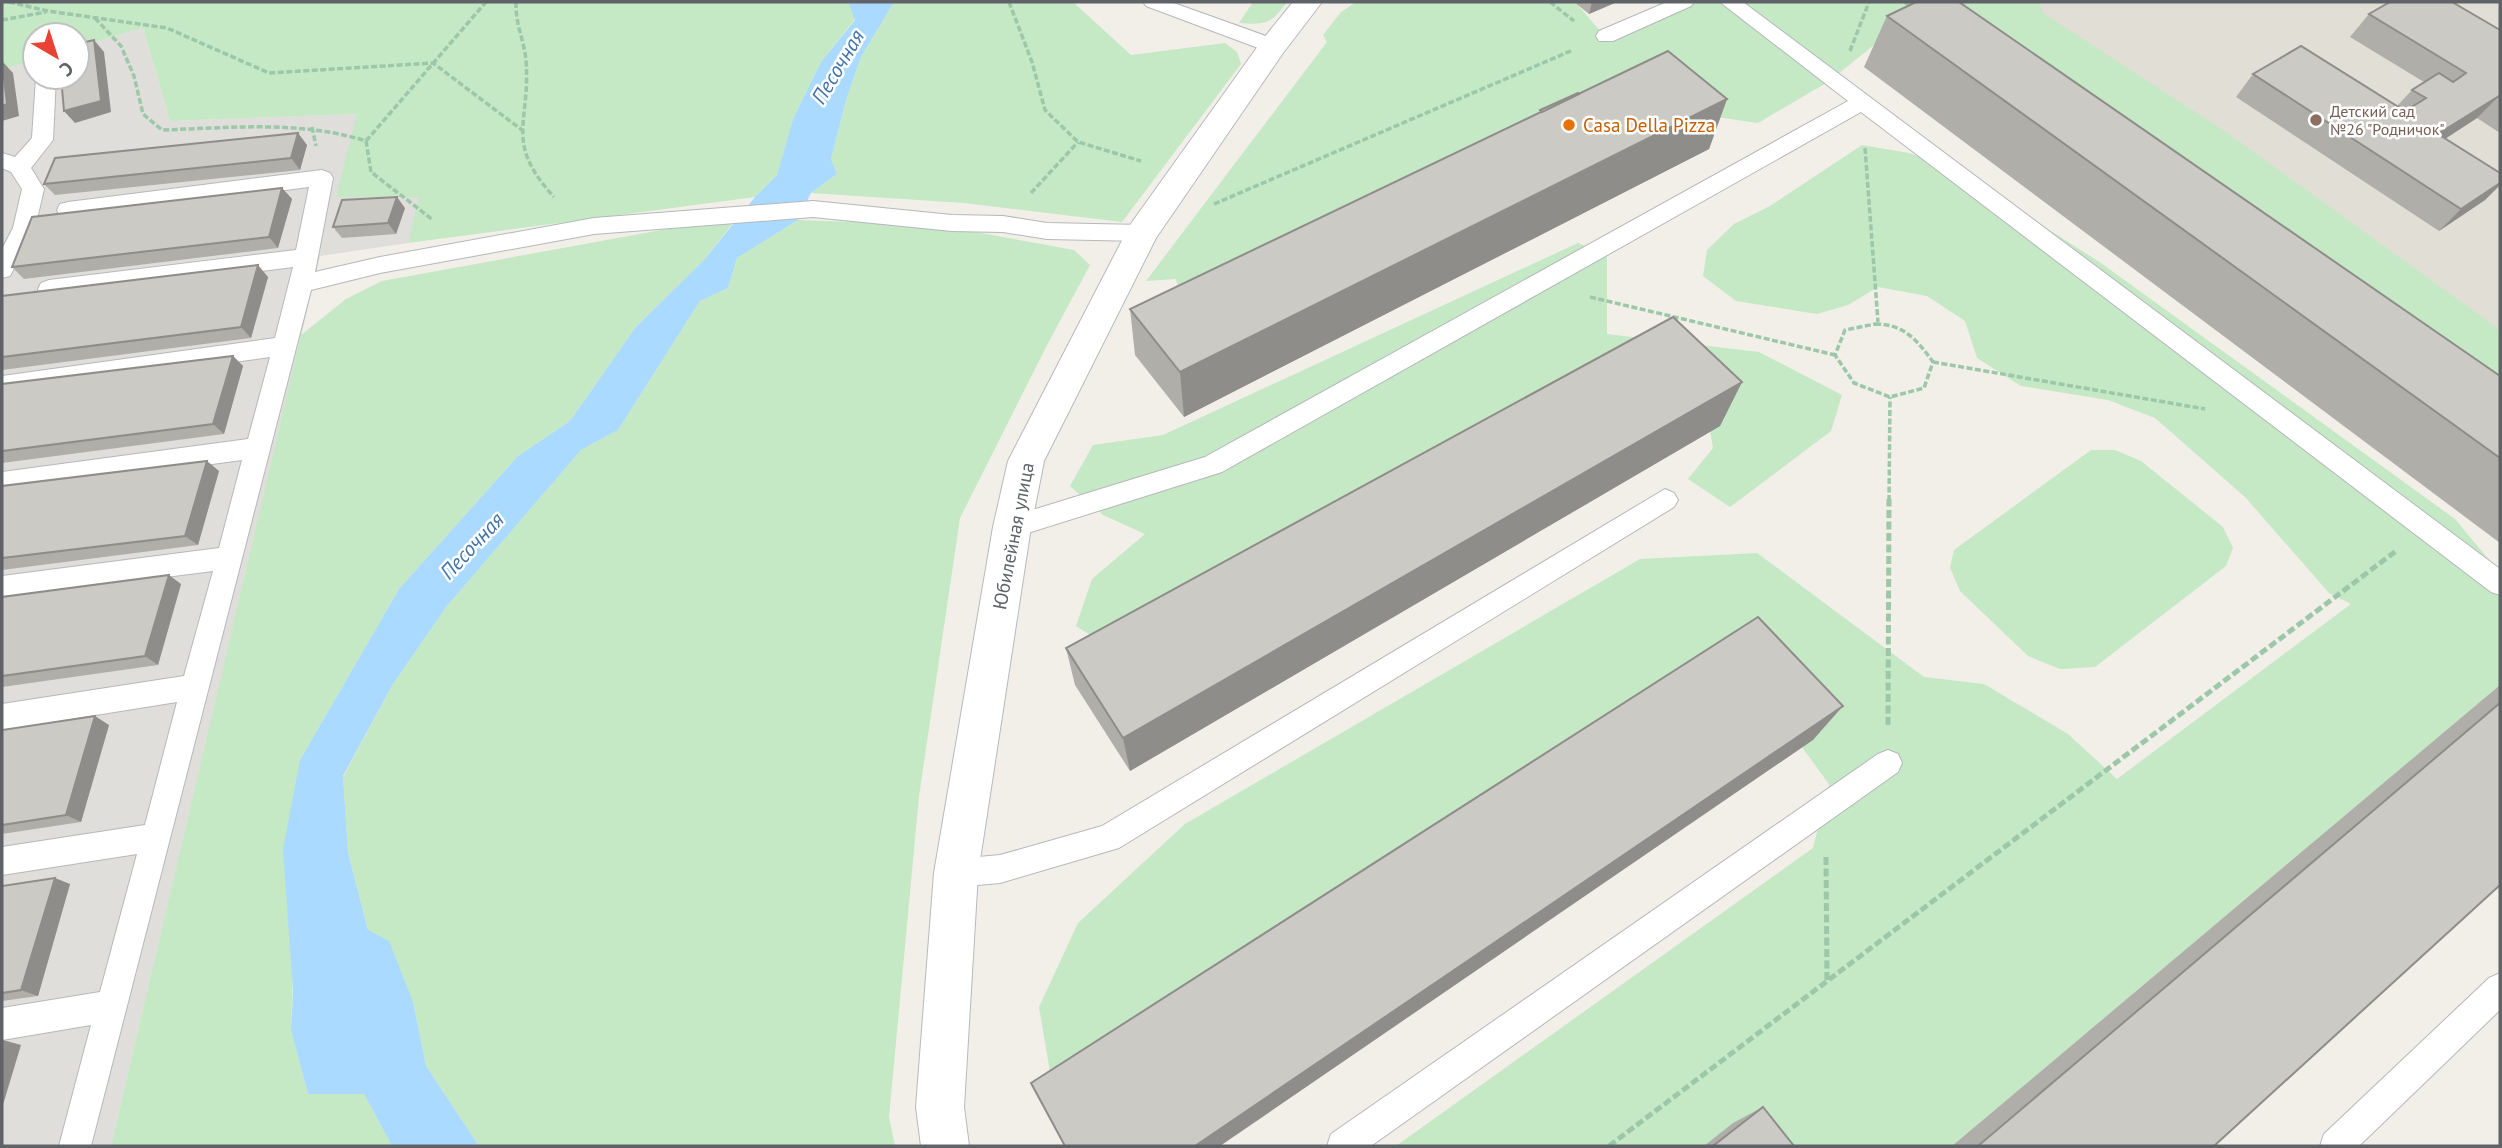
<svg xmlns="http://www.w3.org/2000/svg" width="2502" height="1148" font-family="'PT Sans',sans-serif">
	<rect width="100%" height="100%" fill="#f1efe8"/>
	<polygon fill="#e0deda" points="143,28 170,121 358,114 420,197 408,243 320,256 111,1146 2,1146 2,68 35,59 35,77 77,77 77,47"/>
	<polygon fill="#e1ded6" points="1984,2 2500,2 2500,359"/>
	<g fill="#c5e8c5">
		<polygon points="2,2 848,2 855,19 821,62 793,119 777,175 755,197 408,243 419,197 336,197 357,114 170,121 143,28 77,47 77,35 35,35 35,60 2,69"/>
		<polygon points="894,2 1073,2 1131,55 1225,43 1237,52 1241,64 1122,222 964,203 811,193 837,174 831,159 846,100 861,57"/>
		<path d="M1253 2H1287C1271 24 1266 25 1239 23Z"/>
		<path d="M1356 2H1574C1587 13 1598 33 1613 40L1698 2H2039L2043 13 2229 134 2500 330V440L1879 41 1828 82 1758 123 1681 112 1207 308 1177 284 1176 279 1146 281 1327 42 1323 35 1341 12Z"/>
		<polygon points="1862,145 1909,153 1953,169 2098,261 2455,519 2500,573 2500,685 1952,1146 1396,1146 1813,848 1829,784 1796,739 1050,1072 1039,1007 1078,923 1185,824 1640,559 1757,553 1924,677 1984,684 2068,734 2117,779 2351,604 2329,593 2245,497 2155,418 2108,400 2021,386 1977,358 1965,321 1927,296 1878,287 1848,305 1817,314 1736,301 1703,276 1707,250 1734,224 1770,206"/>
		<polygon points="798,220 937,225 1074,250 1090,265 1046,347 960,518 919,796 889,1117 895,1146 479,1146 426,1066 413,1002 368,930 348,853 343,777 393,684 447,606 581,450 618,430 700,301 728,288 737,258"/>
		<polygon points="733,223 704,260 635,328 570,421 518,456 399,589 300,760 291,1030 308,1094 364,1094 392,1146 111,1146 301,335 346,299 382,281 667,229"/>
		<polygon points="1578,243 1607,255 1607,334 1759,352 1842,395 1831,431 1730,507 1688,479 1713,448 1706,407 1119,653 1076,626 1092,579 1145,534 1103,515 1070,486 1093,445 1163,435"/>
		<polygon points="2091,450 2115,450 2141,461 2223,527 2233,548 2226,566 2095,667 2060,669 2028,656 1960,591 1950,568 1954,550"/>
	</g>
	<polygon fill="#aadaff" points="848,2 894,2 861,57 846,100 831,159 837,174 811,193 798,220 737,258 728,288 700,301 618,430 581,450 447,606 393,684 343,776 348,853 368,930 389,941 413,1002 426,1066 479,1146 392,1146 364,1094 308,1094 291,1030 293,990 283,850 300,760 399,589 518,456 570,421 635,328 704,260 755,197 777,175 793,119 821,62 855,20"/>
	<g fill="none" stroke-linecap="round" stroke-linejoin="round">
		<defs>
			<g id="lane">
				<polygon points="1143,2 1171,2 1280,41 1283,46 1280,51 1266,51 1146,6"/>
				<polygon points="1667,2 1694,2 1691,6 1613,41 1599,41 1596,36 1599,31"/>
				<polygon points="1720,2 1743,2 2500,569 2500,595 2491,592 1861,112 1222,472 1012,538 1003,535 999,527 1003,519 1205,457 1848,101"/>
				<polygon points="56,77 53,140 31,168 44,189 35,228 10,276 2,278 2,249 13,228 22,189 11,172 2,168 2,153 15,157 32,138 36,78"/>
				<polygon points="322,170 330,173 333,178 315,272 380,257 594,218 813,201 952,215 1003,216 1047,223 1142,225 1150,227 1153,233 1150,239 1142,241 1047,239 1003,232 952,231 813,217 594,234 380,273 311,290 91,1146 59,1146 91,1025 2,1040 2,1008 100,992 137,854 2,875 2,847 145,825 177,702 2,730 2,704 184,676 213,571 2,598 2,576 219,548 242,460 2,492 2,472 248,439 270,357 5,393 2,392 2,376 275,338 293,267 49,298 41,295 38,289 41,283 49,280 296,250 309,187 68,218 60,216 57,210 60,204 68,202"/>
				<polygon points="1665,489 1674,493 1678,500 1674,507 1119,848 1000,883 956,887 945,883 941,873 945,863 956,859 1000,855 1102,826"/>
				<polygon points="1888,750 1898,754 1902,763 1898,772 1371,1146 1327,1146 1331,1134 1878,754"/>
				<polygon points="2500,973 2500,1010 2359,1146 2320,1146 2324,1134 2489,978"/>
			</g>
			<polygon id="secondary" points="1293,2 1322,2 1283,53 1156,238 1044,461 1031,527 978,873 964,1107 969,1146 921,1146 916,1107 934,873 993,527 1008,461 1130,225 1263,39"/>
		</defs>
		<use href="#lane" stroke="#b5b8bc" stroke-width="2"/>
		<use href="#secondary" stroke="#b6babf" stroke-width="2"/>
		<g stroke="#9cc7a9" stroke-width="3.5" stroke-dasharray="6 2.5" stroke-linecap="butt">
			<polyline points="9,2 48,11 167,28 269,73 433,63 522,130"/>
			<path d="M516 2C515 23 524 40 526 60 531 124 503 141 554 197"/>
			<polyline points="1009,2 1032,62 1045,110 1078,142 1141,161"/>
			<polyline points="1550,2 1574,21"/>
			<polyline points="1905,2 1913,8"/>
			<path d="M95 18 121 46 134 76 143 114 162 130C230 128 300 120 366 141L371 172 433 220"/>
			<polyline points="2,20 46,12"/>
			<polyline points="1850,51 1869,2"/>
			<polyline points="312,127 316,146"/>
			<polyline points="366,141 486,2"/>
			<polyline points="1865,148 1878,322"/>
			<polyline points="1031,193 1078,142"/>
			<polyline points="1214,204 1573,50"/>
			<polyline points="1590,297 1835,355"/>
			<path d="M1875 324C1904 324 1917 340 1933 362L1924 388 1890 397 1854 383 1835 355 1845 330Z"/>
			<polyline points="1933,362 2205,409"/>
			<polyline points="1889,501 1890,397"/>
		</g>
		<g stroke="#9cc7a9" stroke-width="5" stroke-dasharray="8 3.5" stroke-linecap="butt">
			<polyline points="1888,725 1889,499"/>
			<polyline points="1826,857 1827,981"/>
			<polyline points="1609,1146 2396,551"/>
		</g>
		<use href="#lane" fill="#fff" fill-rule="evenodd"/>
		<use href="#secondary" fill="#fff" fill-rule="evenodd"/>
	</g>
	<g fill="#afaea9">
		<polygon points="1574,2 1617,2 1589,14"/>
		<polygon points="2369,14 2500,30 2500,133 2477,118 2445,139 2500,173 2500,185 2485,200 2439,231 2236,97 2253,74 2397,106 2412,90 2424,82 2350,37"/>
		<polygon points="1887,16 2500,376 2500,543 1864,67"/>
		<polygon points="1579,94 1727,99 1709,149 1184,417 1135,355 1130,309 1540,113 1540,110"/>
		<polygon points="307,145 300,170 55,195 44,184"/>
		<polygon points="282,188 292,199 278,248 24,279 12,267"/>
		<polygon points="405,208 396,234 342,238 333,227"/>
		<polygon points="268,277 251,338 2,370 2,296"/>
		<polygon points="233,356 243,366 224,434 2,463 2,384"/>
		<polygon points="1742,382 1720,426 1130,771 1075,685 1066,648"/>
		<polygon points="219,471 198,545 2,570 2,486"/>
		<polygon points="181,584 158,665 2,687 2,597"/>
		<polygon points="2500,685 2500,885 2214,1146 1952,1146"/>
		<polygon points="109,725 81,822 2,834 2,730"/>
		<polygon points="70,884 38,996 2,1001 2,886"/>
		<polygon points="1763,1107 1794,1146 1704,1146 1733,1123"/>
	</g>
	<g fill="#8f8d8a">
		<polygon points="1592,2 1617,2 1589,14"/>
		<polygon points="94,40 104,52 111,112 75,123 64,111"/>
		<polygon points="2,61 13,73 19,116 2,121"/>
		<polygon points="2499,96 2477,118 2417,157 2438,134"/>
		<polygon points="1727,99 1709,149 1184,417 1180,372"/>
		<polygon points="298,133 307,145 300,170 291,158"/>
		<polygon points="2500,183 2500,185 2485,200 2439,231 2461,209"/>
		<polygon points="282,188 292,199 278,248 269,237"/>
		<polygon points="397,197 405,208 396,234 388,223"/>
		<polygon points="258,265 268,277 251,338 241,327"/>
		<polygon points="233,356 243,366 224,434 213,424"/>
		<polygon points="1742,382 1720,426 1130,771 1123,738"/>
		<polygon points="207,461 219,471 198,545 185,536"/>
		<polygon points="169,575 181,584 158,665 145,656"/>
		<polygon points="1843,706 1813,740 1220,1146 1195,1146"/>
		<polygon points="95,716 109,725 81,822 66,815"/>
		<polygon points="55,878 70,884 38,996 21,990"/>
		<polygon points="3,1040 21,1045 2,1108 2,1045"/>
	</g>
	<g fill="#cccac5" stroke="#8f8d8a" stroke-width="2">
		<polygon points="1916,2 1959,2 2500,376 2500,458 1887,16"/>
		<polygon points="2390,2 2452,2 2500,30 2500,97 2499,96 2438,134 2500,173 2500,183 2461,209 2253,74 2301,46 2405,111 2426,98 2412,90 2439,73 2453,82 2466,73 2369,14"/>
		<polygon points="94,40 101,101 64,111 61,77 77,77 77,44"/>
		<polygon points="1668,51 1727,99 1180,372 1130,309"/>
		<polygon points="2,61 7,104 2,106"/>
		<polygon points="1578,93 1579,94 1542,112 1540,110"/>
		<polygon points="298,133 291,158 44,184 55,158"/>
		<polygon points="282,188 269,237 12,267 32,217"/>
		<polygon points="397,197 388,223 333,227 342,200"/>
		<polygon points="258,265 241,327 2,357 2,296"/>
		<polygon points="1673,317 1742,382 1123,738 1066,648"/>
		<polygon points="233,356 213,424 2,451 2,384"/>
		<polygon points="207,461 185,536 2,558 2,486"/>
		<polygon points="169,575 145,656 2,676 2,597"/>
		<polygon points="1758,617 1843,706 1195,1146 1065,1146 1031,1083"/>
		<polygon points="2500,703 2500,885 2214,1146 1978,1146"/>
		<polygon points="95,716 66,815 2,825 2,730"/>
		<polygon points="55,878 21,990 2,993 2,886"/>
		<polygon points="1763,1107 1794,1146 1713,1146"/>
	</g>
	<circle fill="#8d6e63" stroke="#fff" stroke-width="2.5" cx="2316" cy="120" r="7"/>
	<circle fill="#e8710a" stroke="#fff" stroke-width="2.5" cx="1569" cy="125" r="7"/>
	<g text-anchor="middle" stroke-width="5" stroke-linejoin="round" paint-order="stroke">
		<g font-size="16" fill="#785e54" stroke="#fff" text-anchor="start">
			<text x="2330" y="117">Детский сад<tspan x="2330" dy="18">№26 "Родничок"</tspan></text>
		</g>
		<g font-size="19" fill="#c56008" stroke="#fff" text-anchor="start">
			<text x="1583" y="132">Casa Della Pizza</text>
		</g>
		<g font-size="19" fill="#5f6368" stroke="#fff">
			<text transform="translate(1013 536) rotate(-79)" y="7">Юбилейная улица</text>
		</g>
		<g font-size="21" font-style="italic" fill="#4174aa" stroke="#fff">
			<text transform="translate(838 67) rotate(-59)" y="7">Песочная</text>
			<text transform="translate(472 546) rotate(-47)" y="7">Песочная</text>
		</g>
	</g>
	<rect width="2502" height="1148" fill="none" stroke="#5f6368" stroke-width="7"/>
	<g transform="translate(56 56) rotate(141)"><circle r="33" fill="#ffffff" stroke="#bfc1c3" stroke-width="2"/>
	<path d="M0-5L12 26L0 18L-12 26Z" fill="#ea4335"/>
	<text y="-10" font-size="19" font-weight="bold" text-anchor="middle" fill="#5f6368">С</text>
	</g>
</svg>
